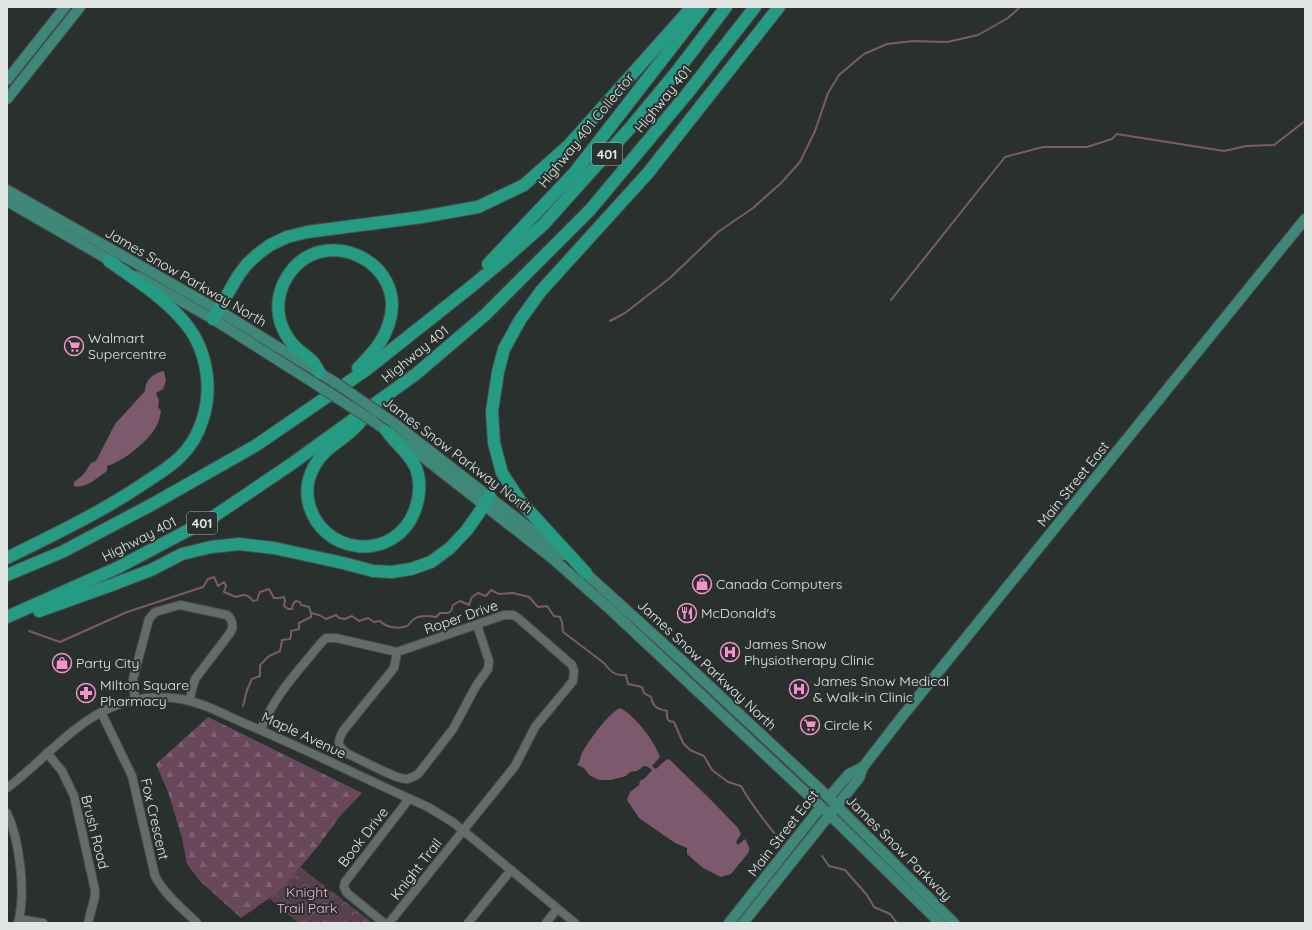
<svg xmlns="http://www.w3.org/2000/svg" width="1312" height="930" font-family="Quicksand,sans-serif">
	<defs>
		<pattern id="forest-firs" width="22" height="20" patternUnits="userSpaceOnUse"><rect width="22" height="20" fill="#6a485b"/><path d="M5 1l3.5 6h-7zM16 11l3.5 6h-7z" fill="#7f6272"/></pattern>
		<pattern id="park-crowns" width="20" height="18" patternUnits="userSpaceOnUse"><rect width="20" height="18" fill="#59404e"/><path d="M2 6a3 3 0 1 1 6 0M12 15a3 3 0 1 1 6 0" fill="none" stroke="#715c67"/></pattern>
	</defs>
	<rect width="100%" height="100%" fill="#29302e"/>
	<polygon fill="url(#forest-firs)" points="208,717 362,793 340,816 319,845 281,890 241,918 200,881 187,864 182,838 168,792 156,764"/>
	<polygon fill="url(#park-crowns)" points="300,867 373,923 298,923 269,898 281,890"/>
	<g fill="#7c596d">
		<path d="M164 371 166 381 163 389 156 393 159 401 158 407 161 411C160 416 159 422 156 427 147 442 124 461 107 466V471C97 478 86 489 74 486V482L83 475 91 463 96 461 115 424 145 391C145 380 153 373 164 371Z"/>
		<path d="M620 708C635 715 655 742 660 757L652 766 656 769 667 759 670 760 712 801 738 828 741 834 736 842 738 845 745 839 749 847V852L731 874 721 877 703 868 687 854V848L675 843 639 818 627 800 630 792 639 785 640 781 645 778 652 770 648 767 644 766 637 771 630 772 626 776 611 780H599L589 775 584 768 577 765C581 760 580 755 583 751 591 738 607 715 620 708Z"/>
	</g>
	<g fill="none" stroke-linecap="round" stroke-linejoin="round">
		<g stroke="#7c596d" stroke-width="2">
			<polyline points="891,300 1005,157 1043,147 1087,147 1112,139 1117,134 1224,151 1246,146 1274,145 1305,121"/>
			<polyline points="610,321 625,313 670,278 718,232 753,208 781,183 800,162 815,131 828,93 839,75 864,54 887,44 913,41 947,42 978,35 1008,18 1020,7"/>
			<path d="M29 631 60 642 127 612 203 587 208 579 214 577 218 586 224 582 226 586 224 592 236 597C244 594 248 594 253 601L257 600 260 592 269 589 274 598H279L284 597 285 600 284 606 288 609H292L293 604 296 601 300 602 301 605 309 607 311 613 319 615 326 619 336 615 339 618 345 619 352 616 359 621 368 618 374 622 380 621C386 628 399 629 407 626 410 624 411 621 414 619 420 615 430 616 436 617L440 613H448L451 611 453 605 460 601 469 605 472 597 478 593 486 596 491 590 499 594 513 593 529 597 538 607 547 606 554 616 560 617 562 622 563 632 604 663C611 672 615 676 626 675L628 684 642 687 644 693 651 697C653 707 657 709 667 711V718L669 721 674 722 683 743 690 750 704 756 712 770 728 782 741 786C750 803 762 817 774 833"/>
			<polyline points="243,706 247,690 252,679 260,676 260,665 269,656 280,651 282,640 290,639 291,636 291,631 299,629 299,623 311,617 311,613"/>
			<polyline points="822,856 829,866 845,870 867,895 874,907 890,914 897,923"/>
		</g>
		<defs>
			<g id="minor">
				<path d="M397 652 394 668 343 731C337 742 337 746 348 754 360 759 397 780 407 779 412 778 415 776 419 773L453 729 476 686 488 669 489 661 477 625"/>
				<path d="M135 700 133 679 149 619 155 612 180 605 227 615C233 619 234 628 230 633L195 679 189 701"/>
				<path d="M101 712 132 776 155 876C164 894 183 909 197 923"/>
				<path d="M261 730C273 697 299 670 321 643L326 638H336L397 652 504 615H513L518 618 572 665 574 671 573 681 535 727 515 766 389 923"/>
				<polyline points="47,753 62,771 74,796 95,890 95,896 88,923"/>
				<path d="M7 788C40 764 72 724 110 708 132 698 157 695 181 699 204 703 225 715 246 724 308 750 367 780 428 807L454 823 575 923"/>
				<path d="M7 813C20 841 26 893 18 923"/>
				<polyline points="19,919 43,923"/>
				<polyline points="384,923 347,893 344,887 345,882 409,799"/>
				<polyline points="468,923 511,870"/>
				<polyline points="546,923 557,909"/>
			</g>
			<g id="major">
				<polyline points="7,80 65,7"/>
				<polyline points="7,99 80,7"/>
				<polyline points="7,190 218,310 336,383"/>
				<polyline points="7,201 116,264"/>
				<polyline points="137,276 213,319 314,383"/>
				<polyline points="373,421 419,454 553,559 612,611 836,821 940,923"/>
				<polyline points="394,423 564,555"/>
				<polyline points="581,569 687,665 825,794 954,923"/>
				<polyline points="829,797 849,774 863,767"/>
				<polyline points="729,923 821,807"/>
				<polyline points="743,923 859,778 863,767 901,718 1305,219"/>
			</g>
			<g id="highway">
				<polyline points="488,264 575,172 703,7"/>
				<polyline points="213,319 238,276 247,264 258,254 270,245 287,237 307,232 422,217 478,207 524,185 569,145 692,7"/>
				<path d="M320 373C317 369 315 364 312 361 308 357 304 354 300 351 291 344 285 335 281 324 276 309 278 291 287 277 321 221 409 261 389 323 384 341 371 355 358 368"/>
				<path d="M363 419C359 423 355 428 350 432 338 443 323 450 315 465 309 475 306 488 308 500 319 556 395 564 415 510 420 497 421 481 416 468 409 453 395 443 386 430"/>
				<path d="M7 558C53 535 100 513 143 484 155 476 169 468 180 457 201 437 210 405 207 377 205 358 198 339 186 324 165 298 136 280 109 261"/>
				<polyline points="586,573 521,502 502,473 494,443 492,411 498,372 504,349 520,320 541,291 648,173 779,7"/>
				<polyline points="7,575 62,552 151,505 255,446 366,370 472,286 508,256 543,225 630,128 678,70 726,7"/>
				<polyline points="39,611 109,586 151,570 182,554 211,547 239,544 274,548 343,563 373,571 392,572 411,569 431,562 450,548 467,530 490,497"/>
				<polyline points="7,617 117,568 213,517 290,465 416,374 485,315 590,210 687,94 755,7"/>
			</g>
		</defs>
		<use href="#minor" stroke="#474e4c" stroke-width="10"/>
		<use href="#major" stroke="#474e4c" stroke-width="12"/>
		<use href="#highway" stroke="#474e4c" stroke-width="14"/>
		<use href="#minor" stroke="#646c6a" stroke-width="8"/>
		<use href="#major" stroke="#3f8879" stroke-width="10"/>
		<use href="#highway" stroke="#269b83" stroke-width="12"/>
		<defs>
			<g id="major-bridge">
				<polyline points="314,383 373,421"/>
				<polyline points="336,383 394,423"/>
			</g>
		</defs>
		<use href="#major-bridge" stroke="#474e4c" stroke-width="12" stroke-linecap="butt"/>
		<use href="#major-bridge" stroke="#3f8879" stroke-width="10"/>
	</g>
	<defs>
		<symbol id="supermarket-ring" viewBox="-11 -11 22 22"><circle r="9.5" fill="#29302e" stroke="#f790cd" stroke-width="1.5"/><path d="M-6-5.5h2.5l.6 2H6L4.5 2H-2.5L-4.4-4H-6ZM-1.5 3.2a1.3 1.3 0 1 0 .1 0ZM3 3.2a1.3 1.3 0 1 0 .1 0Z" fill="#f790cd"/></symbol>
		<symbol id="shop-ring" viewBox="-11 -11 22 22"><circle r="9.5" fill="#29302e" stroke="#f790cd" stroke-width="1.5"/><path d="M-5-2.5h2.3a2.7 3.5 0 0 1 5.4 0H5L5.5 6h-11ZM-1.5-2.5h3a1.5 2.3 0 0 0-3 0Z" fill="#f790cd"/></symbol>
		<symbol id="restaurant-ring" viewBox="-11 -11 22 22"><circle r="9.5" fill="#29302e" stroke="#f790cd" stroke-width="1.5"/><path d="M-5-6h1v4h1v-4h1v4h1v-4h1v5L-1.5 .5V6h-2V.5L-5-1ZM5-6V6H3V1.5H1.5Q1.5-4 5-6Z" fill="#f790cd"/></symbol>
		<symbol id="hospital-ring" viewBox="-11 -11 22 22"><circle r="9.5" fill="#29302e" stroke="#f790cd" stroke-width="1.5"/><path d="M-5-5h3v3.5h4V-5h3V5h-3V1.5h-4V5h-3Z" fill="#f790cd"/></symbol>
		<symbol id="pharmacy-ring" viewBox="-11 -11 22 22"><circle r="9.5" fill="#29302e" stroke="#f790cd" stroke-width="1.5"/><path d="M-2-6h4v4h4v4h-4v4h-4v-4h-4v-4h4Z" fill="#f790cd"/></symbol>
	</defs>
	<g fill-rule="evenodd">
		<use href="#supermarket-ring" x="63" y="335" width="22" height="22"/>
		<use href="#shop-ring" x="691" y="573" width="22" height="22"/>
		<use href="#restaurant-ring" x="676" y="602" width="22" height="22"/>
		<use href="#hospital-ring" x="719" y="641" width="22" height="22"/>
		<use href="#shop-ring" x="51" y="652" width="22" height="22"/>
		<use href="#hospital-ring" x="788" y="678" width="22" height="22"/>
		<use href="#pharmacy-ring" x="75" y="682" width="22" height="22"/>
		<use href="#supermarket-ring" x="799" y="714" width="22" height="22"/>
	</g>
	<g text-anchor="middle" stroke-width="4" stroke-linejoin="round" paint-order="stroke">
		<g fill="#29302e" stroke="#aaafad" stroke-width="1">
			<rect x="592" y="143" width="30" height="22" rx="3"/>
			<rect x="187" y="512" width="30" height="22" rx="3"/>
		</g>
		<g font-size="13" font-weight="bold" fill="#e1e6e4">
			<text x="607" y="159">401</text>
			<text x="202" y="528">401</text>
		</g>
		<g font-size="14" fill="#e1e6e4" stroke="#29302e">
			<text transform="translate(663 99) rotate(-51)" y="5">Highway 401</text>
			<text transform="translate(586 130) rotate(-51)" y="5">Highway 401 Collector</text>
			<text transform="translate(186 277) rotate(30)" y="5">James Snow Parkway North</text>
			<text transform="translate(415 354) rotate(-39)" y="5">Highway 401</text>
			<text transform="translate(458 455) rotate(37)" y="5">James Snow Parkway North</text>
			<text transform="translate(1073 484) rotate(-51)" y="5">Main Street East</text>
			<text transform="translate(139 539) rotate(-27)" y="5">Highway 401</text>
			<text transform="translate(461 617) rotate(-19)" y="5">Roper Drive</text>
			<text transform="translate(707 665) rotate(43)" y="5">James Snow Parkway North</text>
			<text transform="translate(304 735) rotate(25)" y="5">Maple Avenue</text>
			<text transform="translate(155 819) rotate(77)" y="5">Fox Crescent</text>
			<text transform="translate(95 832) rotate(76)" y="5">Brush Road</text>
			<text transform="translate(783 833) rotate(-52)" y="5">Main Street East</text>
			<text transform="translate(363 837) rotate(-52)" y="5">Book Drive</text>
			<text transform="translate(899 848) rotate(45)" y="5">James Snow Parkway</text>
			<text transform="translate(416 869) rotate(-52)" y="5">Knight Trail</text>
		</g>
		<g font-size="14" fill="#e1e6e4" stroke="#29302e" text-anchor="start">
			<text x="88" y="343">Walmart<tspan x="88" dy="16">Supercentre</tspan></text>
			<text x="716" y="589">Canada Computers</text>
			<text x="701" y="618">McDonald's</text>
			<text x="744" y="649">James Snow<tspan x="744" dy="16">Physiotherapy Clinic</tspan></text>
			<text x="76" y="668">Party City</text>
			<text x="813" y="686">James Snow Medical<tspan x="813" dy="16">&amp; Walk-in Clinic</tspan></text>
			<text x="100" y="690">MIlton Square<tspan x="100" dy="16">Pharmacy</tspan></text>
			<text x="824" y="730">Circle K</text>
		</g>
		<g font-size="14" fill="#f3b5d8" stroke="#29302e">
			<text x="307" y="897">Knight<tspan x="307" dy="16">Trail Park</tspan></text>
		</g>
	</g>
	<rect width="1312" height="930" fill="none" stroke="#e1e6e4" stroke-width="16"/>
</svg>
